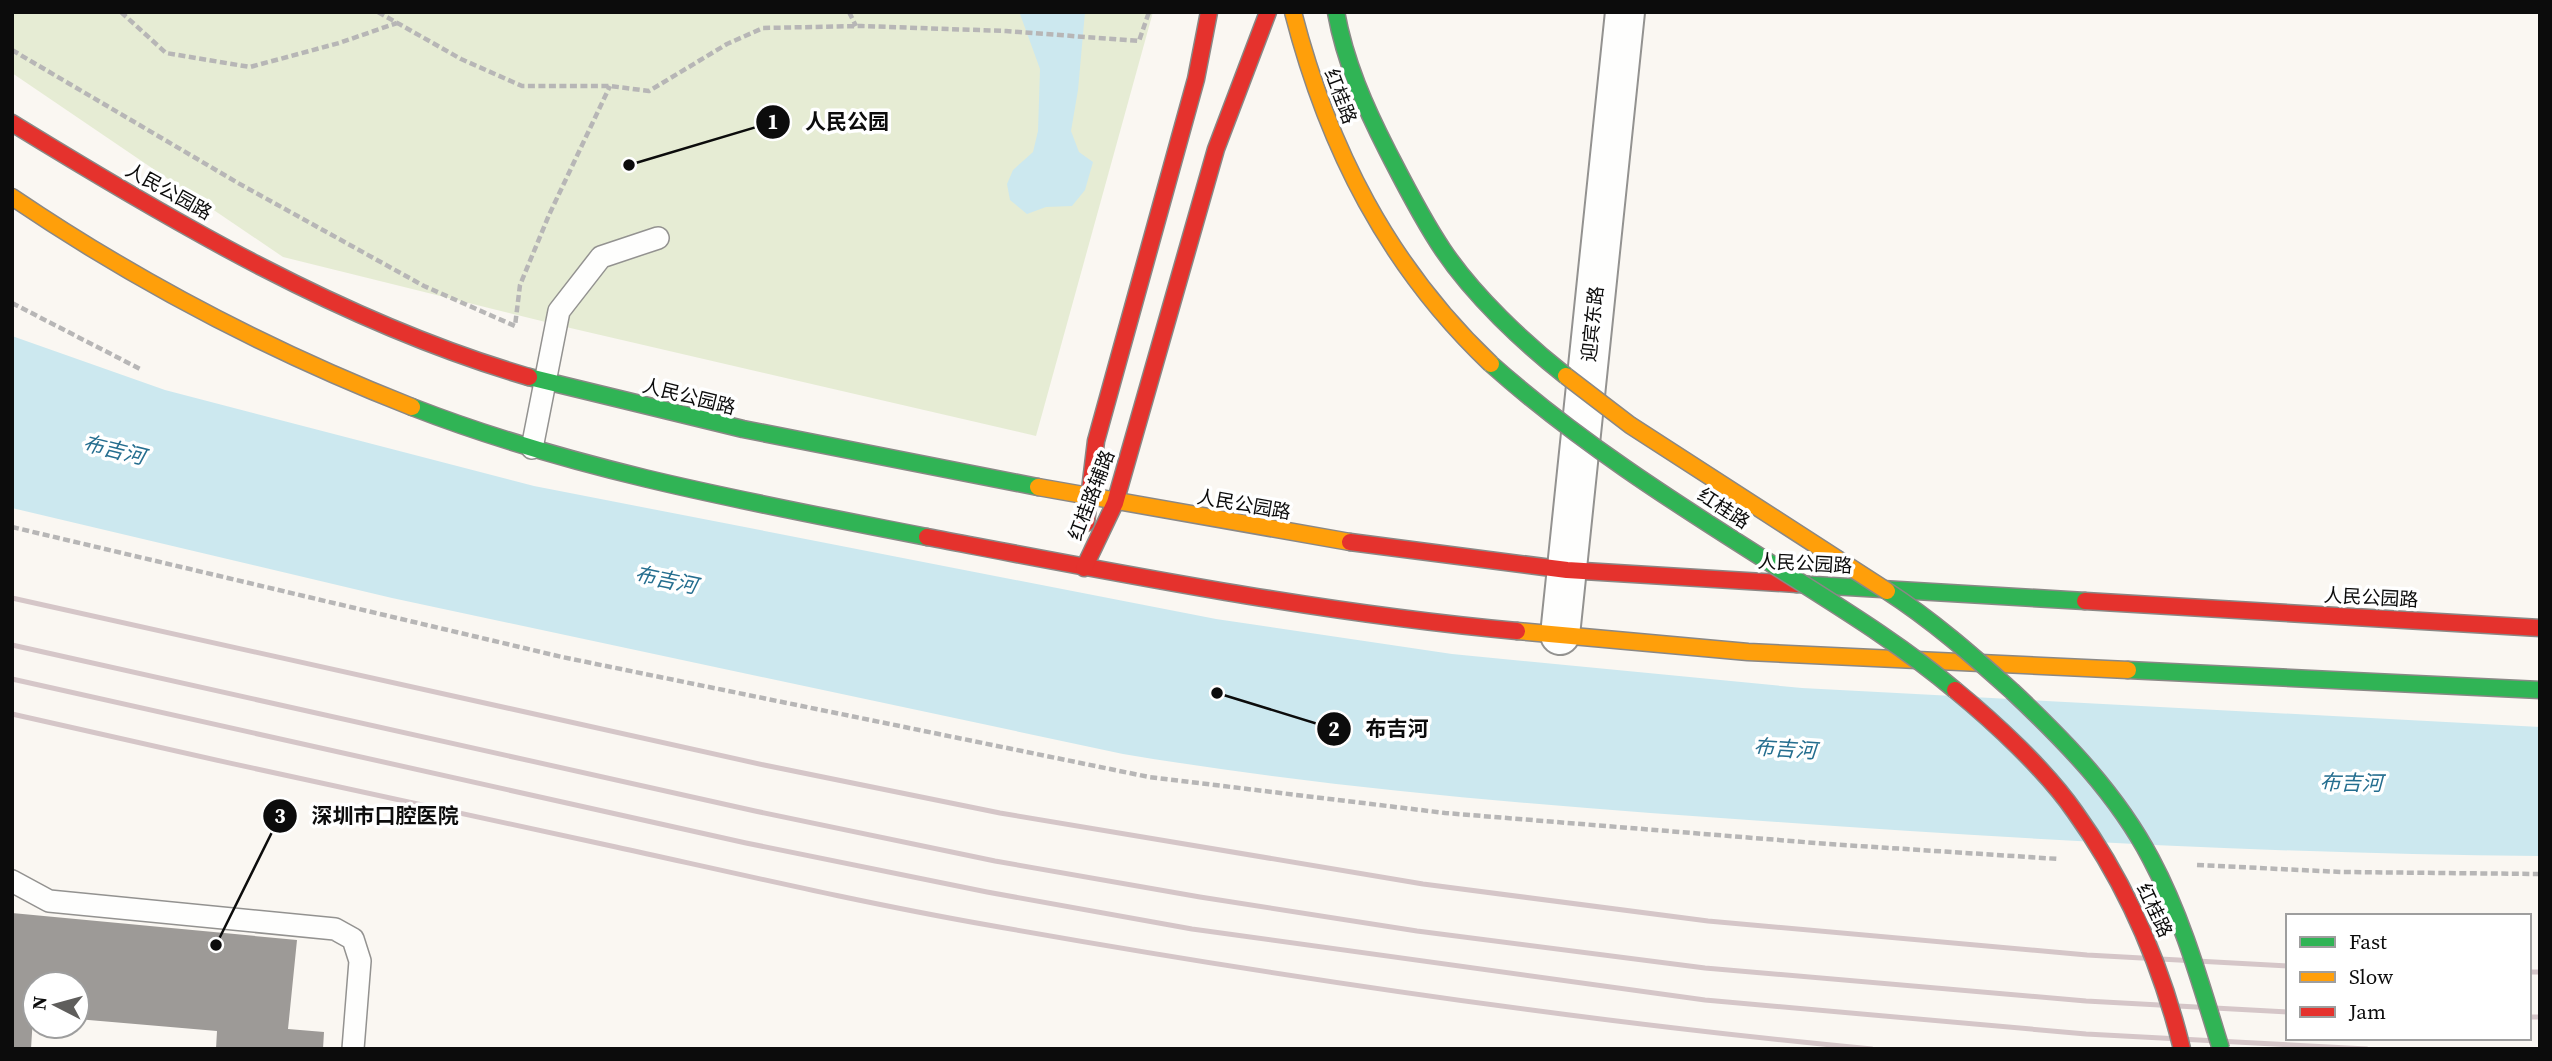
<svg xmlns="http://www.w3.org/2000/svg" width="2552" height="1061" font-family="'Source Serif 4','Noto Sans SC',serif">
	<rect width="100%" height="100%" fill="#faf7f2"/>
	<polygon fill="#e6ecd4" points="12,12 1153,12 1036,436 566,327 283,257 12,73"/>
	<g fill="#cce8ef">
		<polygon points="1015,12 1085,12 1078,90 1071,131 1079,152 1093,162 1085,190 1072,206 1046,207 1027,214 1010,200 1007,184 1013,170 1033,152 1038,131 1040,69 1020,14"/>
		<path d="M12 336 165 390 534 486 1216 619 1452 654 1802 688 2540 727V856C2285 854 2031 840 1777 822 1558 807 1340 790 1123 754L392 598 12 508Z"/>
	</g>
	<polygon fill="#9d9a97" points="12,913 297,940 288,1029 324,1032 323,1049 216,1049 217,1031 77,1019 77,984 35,984 31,1049 12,1049"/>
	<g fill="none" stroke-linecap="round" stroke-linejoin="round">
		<defs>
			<g id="lane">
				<polyline points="532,448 559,311 601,257 658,238"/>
				<polyline points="12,881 49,901 335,929 353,939 360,961 353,1049"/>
			</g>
			<polyline id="street" points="1560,635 1625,12"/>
			<g id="fast">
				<polyline points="529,377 743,429 1038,487"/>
				<path d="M412 407C576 471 754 503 927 537"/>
				<polyline points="1797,584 2085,601"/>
				<polyline points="2128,670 2540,690"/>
			</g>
			<g id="slow">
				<path d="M12 197C136 281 272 352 412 407"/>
				<polyline points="1038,487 1350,542"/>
				<polyline points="1517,631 1748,652 2128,670"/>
			</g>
			<g id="jam">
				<path d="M12 123C173 222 346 324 529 377"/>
				<polyline points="1086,523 1096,441 1196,79 1209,12"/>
				<path d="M927 537C1123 574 1319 613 1517 631"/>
				<polyline points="1350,542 1567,570 1797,584"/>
				<polyline points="1084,568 1115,503 1216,149 1268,12"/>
				<polyline points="2085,601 2540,628"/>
			</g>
		</defs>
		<use href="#lane" stroke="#939290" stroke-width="24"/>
		<use href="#street" stroke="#939290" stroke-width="42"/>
		<use href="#fast" stroke="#8a8886" stroke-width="19"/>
		<use href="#slow" stroke="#8a8886" stroke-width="19"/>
		<use href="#jam" stroke="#8a8886" stroke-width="19"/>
		<g stroke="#b7b6b6" stroke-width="4.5" stroke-dasharray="7 3.5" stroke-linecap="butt">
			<polyline points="121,12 166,53 250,67 339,43 397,23"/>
			<polyline points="378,12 461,59 522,86 610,86 649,91 727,44 763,28 861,26 1006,31 1139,41 1149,12"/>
			<polyline points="849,12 856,26"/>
			<polyline points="12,50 238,183 424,286 515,326 520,285 549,215 610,86"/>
			<polyline points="12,303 142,370"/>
			<polyline points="12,527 562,657 1149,777 1445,813 1828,844 2059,859"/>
			<polyline points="2197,865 2342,872 2540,874"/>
		</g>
		<use href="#lane" stroke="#fefefd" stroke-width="21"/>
		<use href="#street" stroke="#fefefd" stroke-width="38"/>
		<use href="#fast" stroke="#30b455" stroke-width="16"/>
		<use href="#slow" stroke="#ff9f0a" stroke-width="16"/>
		<use href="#jam" stroke="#e5322d" stroke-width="16"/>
		<g stroke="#d5c6c8" stroke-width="5">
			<polyline points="12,598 764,765 1000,813 1423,884 1708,921 2087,955 2288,966"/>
			<polyline points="12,645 755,811 995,861 1200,897 1417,931 1705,968 2086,1001 2288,1012"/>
			<polyline points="12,679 746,843 987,892 1192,929 1705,1000 2086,1034 2367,1049"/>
			<path d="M12 714C213 760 414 804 616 847 739 874 863 903 988 925 1280 977 1576 1021 1872 1049"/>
			<polyline points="2529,972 2540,972"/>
			<polyline points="2529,1017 2540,1017"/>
		</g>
		<defs>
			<g id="fast-bridge">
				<path d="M1336 12C1345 62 1365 107 1388 152 1405 185 1422 219 1443 250 1474 296 1523 342 1566 376"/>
				<path d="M1491 364C1575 439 1672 501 1767 561 1831 602 1897 641 1955 690"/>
				<path d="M1887 591C1932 620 1972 655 2012 691 2065 741 2117 794 2151 859 2183 919 2201 985 2221 1049"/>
			</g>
			<g id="slow-bridge">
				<path d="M1293 12C1328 148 1388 266 1491 364"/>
				<polyline points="1566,376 1630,425 1887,591"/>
			</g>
			<path id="jam-bridge" d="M1955 690C1994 722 2046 770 2075 812 2126 883 2161 964 2182 1049"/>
		</defs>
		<use href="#fast-bridge" stroke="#8a8886" stroke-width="19" stroke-linecap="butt"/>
		<use href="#slow-bridge" stroke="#8a8886" stroke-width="19" stroke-linecap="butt"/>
		<use href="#jam-bridge" stroke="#8a8886" stroke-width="19" stroke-linecap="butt"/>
		<use href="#fast-bridge" stroke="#30b455" stroke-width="16"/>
		<use href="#slow-bridge" stroke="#ff9f0a" stroke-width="16"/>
		<use href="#jam-bridge" stroke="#e5322d" stroke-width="16"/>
	</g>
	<g text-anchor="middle" stroke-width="7" stroke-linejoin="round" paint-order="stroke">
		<g font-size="19" fill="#0c0c0c" stroke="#fff">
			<text transform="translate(1341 96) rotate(69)" y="7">红桂路</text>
			<text transform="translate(169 191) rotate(29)" y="7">人民公园路</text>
			<text transform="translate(1592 324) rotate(-84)" y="7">迎宾东路</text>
			<text transform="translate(689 396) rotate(14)" y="7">人民公园路</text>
			<text transform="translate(1091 495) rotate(-69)" y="7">红桂路辅路</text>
			<text transform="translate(1244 504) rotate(10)" y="7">人民公园路</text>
			<text transform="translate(1724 508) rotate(33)" y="7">红桂路</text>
			<text transform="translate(1805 563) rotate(3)" y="7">人民公园路</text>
			<text transform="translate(2371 597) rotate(3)" y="7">人民公园路</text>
			<text transform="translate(2155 910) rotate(65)" y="7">红桂路</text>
		</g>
		<g font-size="21" font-style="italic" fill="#256e8f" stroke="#fff">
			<text transform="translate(114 450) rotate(14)" y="7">布吉河</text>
			<text transform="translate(666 580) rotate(12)" y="7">布吉河</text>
			<text transform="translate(1785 749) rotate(4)" y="7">布吉河</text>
			<text transform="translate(2351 783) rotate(1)" y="7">布吉河</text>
		</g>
	</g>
	<path fill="none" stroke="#0c0c0c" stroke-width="2.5" d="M629 165L773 122M1217 693L1334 729M216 945L280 816"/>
	<g fill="#0c0c0c" stroke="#fff" stroke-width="2.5">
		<circle cx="629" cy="165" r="7"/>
		<circle cx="1217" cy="693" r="7"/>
		<circle cx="216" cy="945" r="7"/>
		<circle cx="773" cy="122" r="18"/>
		<circle cx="1334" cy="729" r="18"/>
		<circle cx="280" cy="816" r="18"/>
	</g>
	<g font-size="21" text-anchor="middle" font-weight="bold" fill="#fff">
		<text x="773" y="129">1</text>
		<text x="1334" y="736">2</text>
		<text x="280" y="823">3</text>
	</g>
	<g font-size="21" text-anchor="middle" font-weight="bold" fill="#0c0c0c" stroke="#fff" stroke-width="7" stroke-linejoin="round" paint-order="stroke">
		<text x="847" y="129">人民公园</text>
		<text x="1397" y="736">布吉河</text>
		<text x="385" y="823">深圳市口腔医院</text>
	</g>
	<rect width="2552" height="1061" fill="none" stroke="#0c0c0c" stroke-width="28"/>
	<rect x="2286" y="914" width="245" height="126" fill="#ffffff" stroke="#9e9e9e" stroke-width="2"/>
	<rect x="2300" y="937" width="35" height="10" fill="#30b455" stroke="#9e9e9e" stroke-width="2"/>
	<text x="2349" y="949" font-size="21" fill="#0c0c0c">Fast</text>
	<rect x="2300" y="972" width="35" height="10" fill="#ff9f0a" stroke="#9e9e9e" stroke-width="2"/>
	<text x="2349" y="984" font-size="21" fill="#0c0c0c">Slow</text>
	<rect x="2300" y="1007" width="35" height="10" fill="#e5322d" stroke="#9e9e9e" stroke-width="2"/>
	<text x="2349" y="1019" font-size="21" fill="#0c0c0c">Jam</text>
	<g transform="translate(56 1005) rotate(276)"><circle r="33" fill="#ffffff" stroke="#9e9e9e" stroke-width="2"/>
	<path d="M0-5L12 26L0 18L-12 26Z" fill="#5f5e5c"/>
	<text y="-10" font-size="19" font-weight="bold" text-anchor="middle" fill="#0c0c0c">N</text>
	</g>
</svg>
